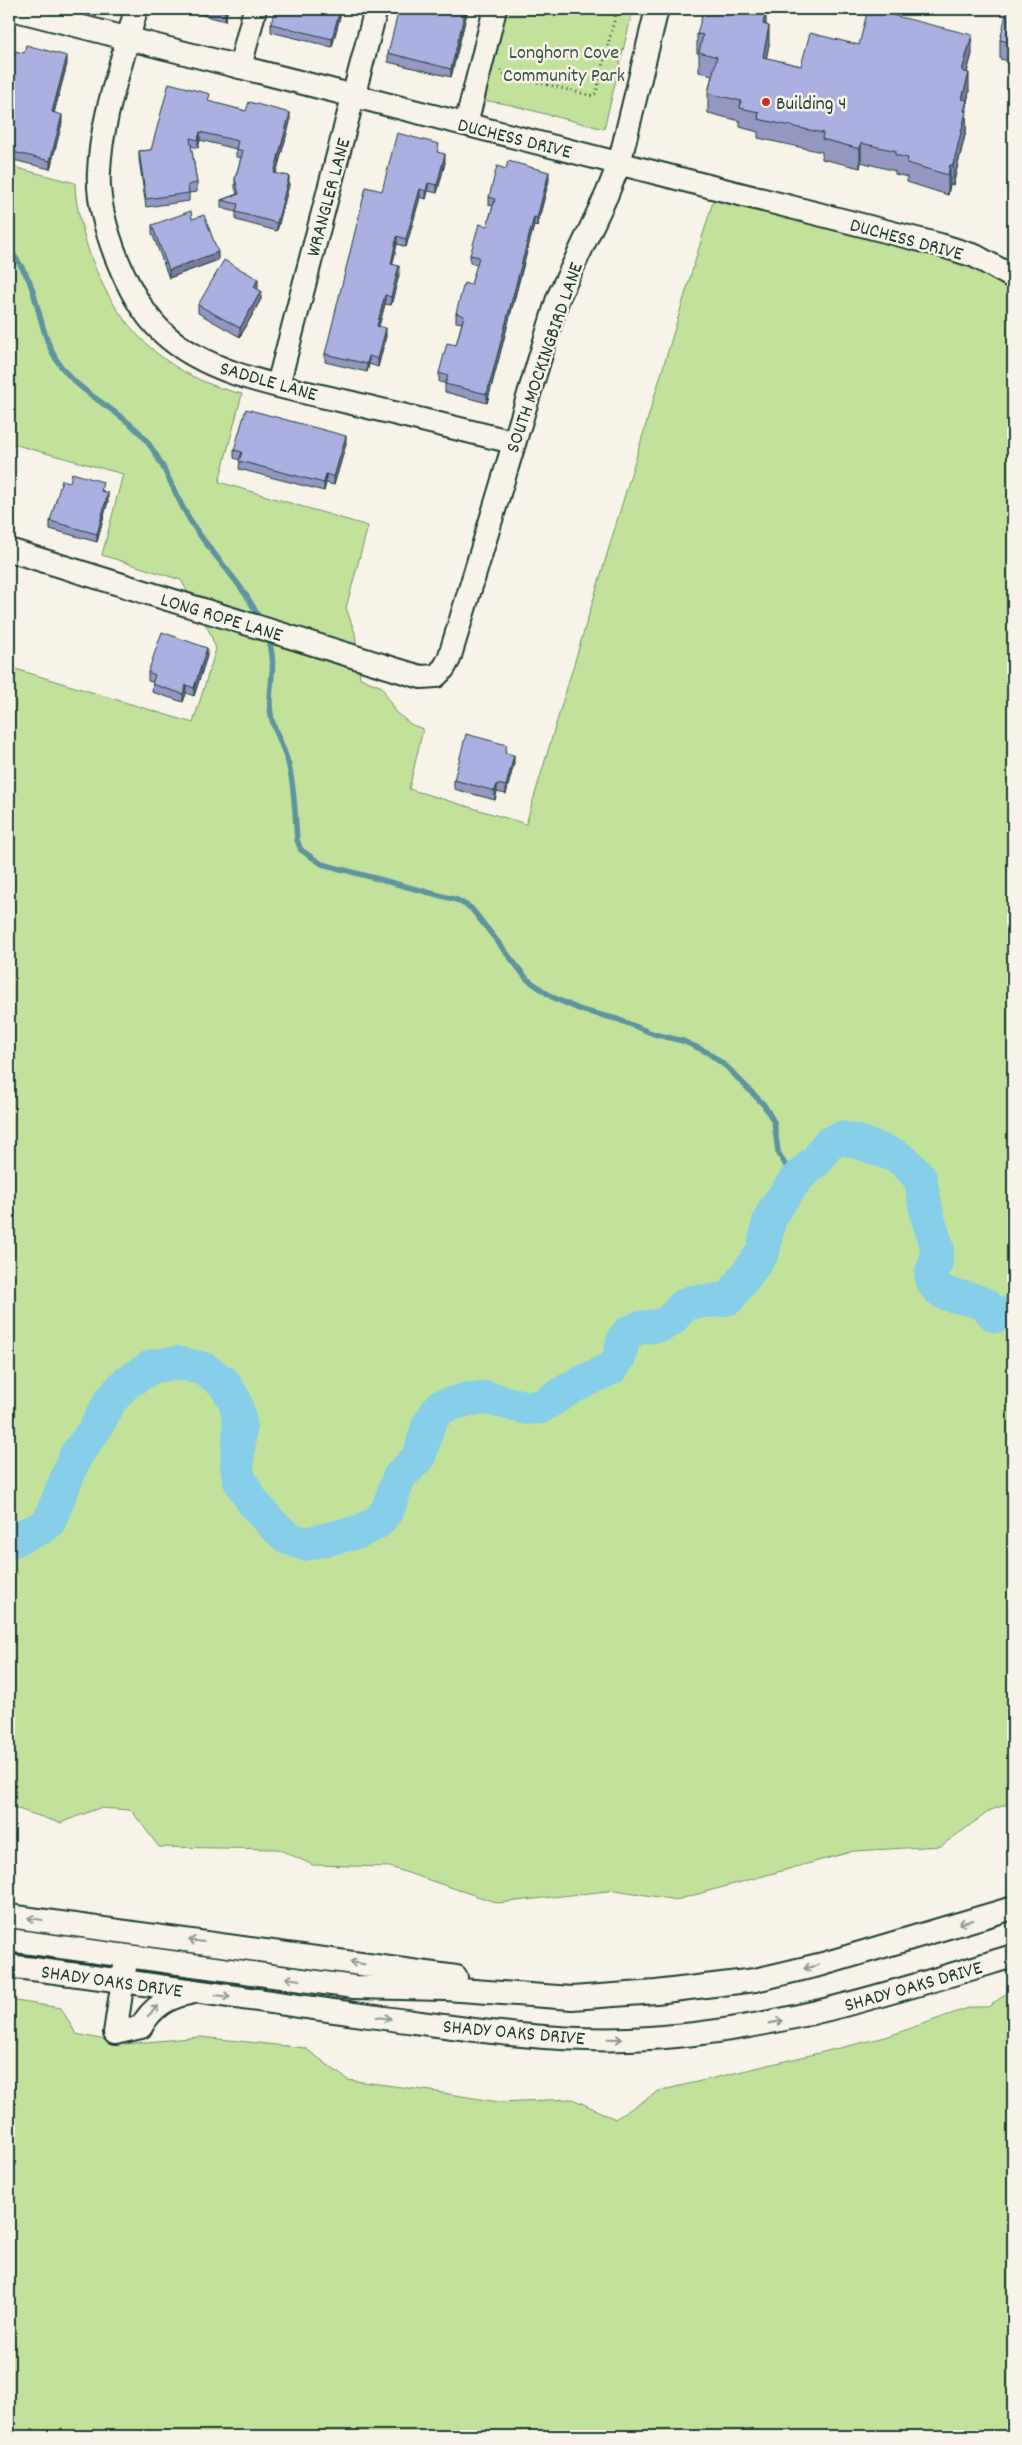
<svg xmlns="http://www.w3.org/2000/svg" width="1022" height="2445" font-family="Dekko,sans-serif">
	<rect width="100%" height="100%" fill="#f7f3e8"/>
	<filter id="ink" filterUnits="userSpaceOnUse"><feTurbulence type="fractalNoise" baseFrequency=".02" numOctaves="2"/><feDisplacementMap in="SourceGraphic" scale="10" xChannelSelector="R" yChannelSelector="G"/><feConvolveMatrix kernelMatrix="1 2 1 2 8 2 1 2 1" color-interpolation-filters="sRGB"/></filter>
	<g filter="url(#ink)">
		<g fill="#c2e29b" stroke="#709068">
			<polygon points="495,9 633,9 604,129 507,104 481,100"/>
			<path d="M9 166 75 183C75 201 80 218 84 235 106 316 159 375 242 394L219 482 368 526 346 608 355 633 360 678 382 687 395 712 412 725 423 729 409 789 526 824 717 188 1013 277V1802L991 1810 941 1846 854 1851 676 1900 616 1890 498 1903 390 1867 313 1865 278 1849 159 1847 131 1810 99 1808 60 1823 9 1806V667L193 723 216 649 210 633 181 580 102 555 123 474 9 443Z"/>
			<polygon points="1013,1989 1013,2436 9,2436 9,2000 61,2008 76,2034 125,2044 200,2037 305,2048 348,2080 431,2091 498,2102 573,2099 615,2119 659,2091 886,2037 971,2007 988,2007"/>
		</g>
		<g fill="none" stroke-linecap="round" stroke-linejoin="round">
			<g stroke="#5d949f" stroke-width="5.5">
				<path d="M9 248C16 258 23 268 29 280 40 308 42 340 60 365 81 394 115 408 140 433 166 461 175 501 197 531 218 561 245 587 260 620"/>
				<path d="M267 636C280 666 265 691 272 720 277 737 287 753 290 771 295 794 295 817 297 840L301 850 322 864 457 900 471 908 527 979 552 997 581 1010 617 1019 654 1034 683 1041 707 1052 727 1067 764 1105 774 1122 778 1152 786 1166 797 1178"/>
			</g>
			<path stroke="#86cee7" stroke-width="34" d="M9 1542 43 1527 49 1522 76 1455 95 1429 110 1401 126 1383 153 1366 178 1363 192 1366 204 1369 224 1383 235 1401 240 1423 237 1468 240 1481 254 1504 272 1524 288 1538 305 1544 359 1532 378 1522 388 1509 399 1477 419 1457 428 1426 440 1407 469 1399 487 1398 528 1408 540 1407 576 1385 612 1368 619 1358 624 1338 628 1333 639 1328 662 1325 671 1320 683 1306 692 1302 722 1300 729 1298 763 1252 769 1221 774 1210 797 1178 818 1159 828 1144 842 1138 856 1141 896 1156 905 1162 920 1178 928 1219 937 1247 936 1262 931 1274C934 1302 968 1293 985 1305 989 1308 992 1313 996 1316L1013 1312"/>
			<defs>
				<g id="minor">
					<polyline points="12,9 940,245 975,256 1013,277"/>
					<path d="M136 9C123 61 101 118 99 171 97 201 106 231 117 259 128 286 141 312 162 332 208 376 288 388 348 402 403 415 458 429 513 442"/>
					<polyline points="240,67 255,9"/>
					<polyline points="466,124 495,9"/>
					<polyline points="278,385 376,9"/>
					<polyline points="9,550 404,672 421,677 436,676 444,668 449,659 558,298 607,194 619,164 657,9"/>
					<polyline points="9,1916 456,1977"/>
					<polyline points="9,1940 354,1987 446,1989 572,1998 656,1992 755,1980 823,1964 1013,1908"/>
					<path d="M9 1966C129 1981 249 1999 369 2016 455 2027 542 2042 629 2039 761 2035 888 1994 1013 1956"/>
					<path d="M125 1967 115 2033 141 2027C152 2007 168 1997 190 1993"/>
				</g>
			</defs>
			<use href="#minor" stroke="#1f3d34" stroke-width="26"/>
			<polyline stroke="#1f3d34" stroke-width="3" stroke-dasharray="1 4" stroke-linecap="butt" points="500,70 504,74 593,96 596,93 617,9"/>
			<use href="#minor" stroke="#f7f3e8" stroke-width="22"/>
		</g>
		<g fill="#9397c2" stroke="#1f3d34">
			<polygon points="179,9 228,9 225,21"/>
			<polygon points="342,9 332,47 271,32 271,24"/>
			<polygon points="468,9 451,77 388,62 388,53"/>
			<polygon points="764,10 769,45 766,58 801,66 859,45 972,54 967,72 969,92 967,102 966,131 953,185 950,184 948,195 907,182 907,177 895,174 895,171 861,162 860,168 822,159 822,152 758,138 758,132 740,127 740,121 708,113 708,93 712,75 699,72 699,54 697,53 697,34"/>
			<polygon points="1013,11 1013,62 1000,59 1000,40"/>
			<polygon points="67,64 54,113 62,123 50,169 9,159 9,111 14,91 9,90 9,74"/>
			<polygon points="210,102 290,122 276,173 289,185 277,231 236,220 236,212 221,208 221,200 237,194 235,187 235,179 241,158 236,157 236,149 200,140 198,148 191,146 197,183 197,192 189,193 189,201 146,207 139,159 139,151 151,150"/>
			<polygon points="439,152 445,163 437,193 428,191 426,199 420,197 406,247 397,244 392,265 399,275 391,305 385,304 379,326 386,336 378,367 369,364 367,372 325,362 325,354 382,191"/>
			<polygon points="549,180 537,226 534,225 487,403 445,392 445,383 439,382 439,373 456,345 462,323 456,322 456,313 471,285 477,265 470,263 470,255 487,226 493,206 489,205 489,197"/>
			<polygon points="192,219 218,260 169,278 152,233 152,225"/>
			<polygon points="258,288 257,289 261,299 240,337 198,313 198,305"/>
			<polygon points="346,444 334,485 326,483 324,491 239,469 240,460 234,458 234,450"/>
			<polygon points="103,490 103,491 108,501 97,542 50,529 50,521"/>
			<polygon points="207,656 194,696 186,693 183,702 152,692 153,682 148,681 148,672"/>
			<polygon points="507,753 514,763 506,794 497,792 495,800 454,789 454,780"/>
		</g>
		<g fill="#787b9e" stroke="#1f3d34">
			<polygon points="226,9 228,9 225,21 225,12"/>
			<polygon points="340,9 342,9 332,47 332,39"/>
			<polygon points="466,9 468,9 451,77 451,69"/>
			<polygon points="766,11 766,30 763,24"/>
			<polygon points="769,26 769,45 763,76 763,57"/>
			<polygon points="972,35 972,54 962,91 962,71"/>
			<polygon points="67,56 67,64 52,120 52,112"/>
			<polygon points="969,73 969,92 967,102 966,131 953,185 953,165 962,99"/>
			<polygon points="290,113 290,122 274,181 274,173"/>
			<polygon points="62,115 62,123 50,169 50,161"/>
			<polygon points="200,132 200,140 198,148 198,140"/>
			<polygon points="861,143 861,162 860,168 860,149"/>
			<polygon points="445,154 445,163 437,193 437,185"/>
			<polygon points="950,165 950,184 948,195 948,175"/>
			<polygon points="549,172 549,180 537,226 537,218"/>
			<polygon points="289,176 289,185 277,231 277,223"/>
			<polygon points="428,183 428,191 426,199 426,191"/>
			<polygon points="420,189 420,197 406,247 406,239"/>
			<polygon points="534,217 534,225 487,403 487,394"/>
			<polygon points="397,236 397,244 391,272 391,264"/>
			<polygon points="218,252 218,260 169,278 169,270"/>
			<polygon points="399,266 399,275 391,305 391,297"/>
			<polygon points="258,279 258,288 254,295 254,287"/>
			<polygon points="261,291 261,299 240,337 240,328"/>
			<polygon points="385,295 385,304 377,334 377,326"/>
			<polygon points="386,328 386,336 378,367 378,359"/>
			<polygon points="369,356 369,364 367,372 367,364"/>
			<polygon points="346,436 346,444 334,485 334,477"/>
			<polygon points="326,474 326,483 324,491 324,483"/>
			<polygon points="108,493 108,501 97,542 97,534"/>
			<polygon points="207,648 207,656 194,696 194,688"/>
			<polygon points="186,685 186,693 183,702 183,694"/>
			<polygon points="514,755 514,763 506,794 506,786"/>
			<polygon points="497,784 497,792 495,800 495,791"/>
		</g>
		<g fill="#abb0e1" stroke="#1f3d34">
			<polygon points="211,9 226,9 225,12"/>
			<polygon points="275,9 340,9 332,39 271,24"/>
			<polygon points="399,9 466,9 451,69 388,53"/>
			<polygon points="704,9 760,9 766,11 763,24 769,26 763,57 801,66 810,33 859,45 868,9 972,35 962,71 969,73 962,99 967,100 964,111 966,112 953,165 950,165 948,175 907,163 908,158 895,155 896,151 861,143 860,149 822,139 823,133 758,119 759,112 740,108 741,101 708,93 717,57 699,52 703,35 697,34"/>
			<polygon points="1007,10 1013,11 1013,43 1000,40"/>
			<polygon points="26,45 67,56 52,112 62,115 50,161 9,151 10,142 9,142 9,111 15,84 9,82 9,74 15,51 24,53"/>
			<polygon points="169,83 210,94 208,101 246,111 249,102 290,113 274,173 289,176 277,223 236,212 238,204 221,200 239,194 235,179 243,151 236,149 238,141 200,132 198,140 190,138 197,183 188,185 189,193 146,199 139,151 151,150"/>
			<polygon points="397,133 439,144 437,152 445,154 437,185 428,183 426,191 420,189 406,239 397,236 391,264 399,266 391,297 385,295 377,326 386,328 378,359 369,356 367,364 325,354 366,187 382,191"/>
			<polygon points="508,161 549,172 537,218 534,217 487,394 445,384 448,376 439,373 447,343 456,345 464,316 456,313 464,283 471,285 479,257 470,255 479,224 487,226 495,199 489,197 497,166 506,169"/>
			<polygon points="191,211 192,219 204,215 218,252 169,270 152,225"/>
			<polygon points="224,260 258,279 254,287 261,291 240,328 198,305"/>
			<polygon points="246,409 346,436 334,477 326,474 324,483 239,461 242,452 234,450"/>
			<polygon points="72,473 103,482 101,491 108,493 97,534 50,521 62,480 70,482"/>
			<polygon points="162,632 207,648 194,688 186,685 183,694 152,684 155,675 148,672"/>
			<polygon points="466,734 507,745 505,753 514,755 506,786 497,784 495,791 454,780"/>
		</g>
		<defs><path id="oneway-shaft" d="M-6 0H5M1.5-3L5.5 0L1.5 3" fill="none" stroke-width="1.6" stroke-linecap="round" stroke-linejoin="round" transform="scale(1.25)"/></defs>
		<g stroke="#8b988e">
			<use href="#oneway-shaft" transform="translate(35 1919) rotate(-172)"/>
			<use href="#oneway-shaft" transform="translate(966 1922) rotate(164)"/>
			<use href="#oneway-shaft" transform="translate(196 1941) rotate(-172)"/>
			<use href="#oneway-shaft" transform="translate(357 1963) rotate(-171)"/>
			<use href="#oneway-shaft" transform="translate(811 1967) rotate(166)"/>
			<use href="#oneway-shaft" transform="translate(293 1979) rotate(-172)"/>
			<use href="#oneway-shaft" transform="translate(223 1996) rotate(8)"/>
			<use href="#oneway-shaft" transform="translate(153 2011) rotate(-45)"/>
			<use href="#oneway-shaft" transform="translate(384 2018) rotate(8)"/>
			<use href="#oneway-shaft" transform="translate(776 2022) rotate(-12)"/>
			<use href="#oneway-shaft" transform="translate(615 2039) rotate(1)"/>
		</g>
	</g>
	<circle fill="#c8321e" stroke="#f7f3e8" stroke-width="2" cx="766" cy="102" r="5"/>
	<g text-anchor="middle" stroke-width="5" stroke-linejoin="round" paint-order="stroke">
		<g font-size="20" fill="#375643" stroke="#f7f3e8">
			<text x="564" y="58">Longhorn Cove<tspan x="564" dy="23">Community Park</tspan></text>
		</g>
		<g font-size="20" fill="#1f3d34" stroke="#f7f3e8" text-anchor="start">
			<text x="776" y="109">Building 4</text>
		</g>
		<g font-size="20" fill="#1f3d34" stroke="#f7f3e8">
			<text transform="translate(515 137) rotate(14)" y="7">DUCHESS DRIVE</text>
			<text transform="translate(327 197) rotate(-75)" y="7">WRANGLER LANE</text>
			<text transform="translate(907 238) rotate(15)" y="7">DUCHESS DRIVE</text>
			<text transform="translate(543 357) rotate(-71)" y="7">SOUTH MOCKINGBIRD LANE</text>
			<text transform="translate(269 380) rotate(16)" y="7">SADDLE LANE</text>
			<text transform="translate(222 616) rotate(17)" y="7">LONG ROPE LANE</text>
			<text transform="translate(112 1980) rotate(8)" y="7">SHADY OAKS DRIVE</text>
			<text transform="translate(913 1985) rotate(-16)" y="7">SHADY OAKS DRIVE</text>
			<text transform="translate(514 2031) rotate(5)" y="7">SHADY OAKS DRIVE</text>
		</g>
	</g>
	<rect width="1022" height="2445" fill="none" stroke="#f7f3e8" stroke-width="30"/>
	<rect x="15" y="15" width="992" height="2415" fill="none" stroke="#1f3d34" stroke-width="2" filter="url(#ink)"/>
</svg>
